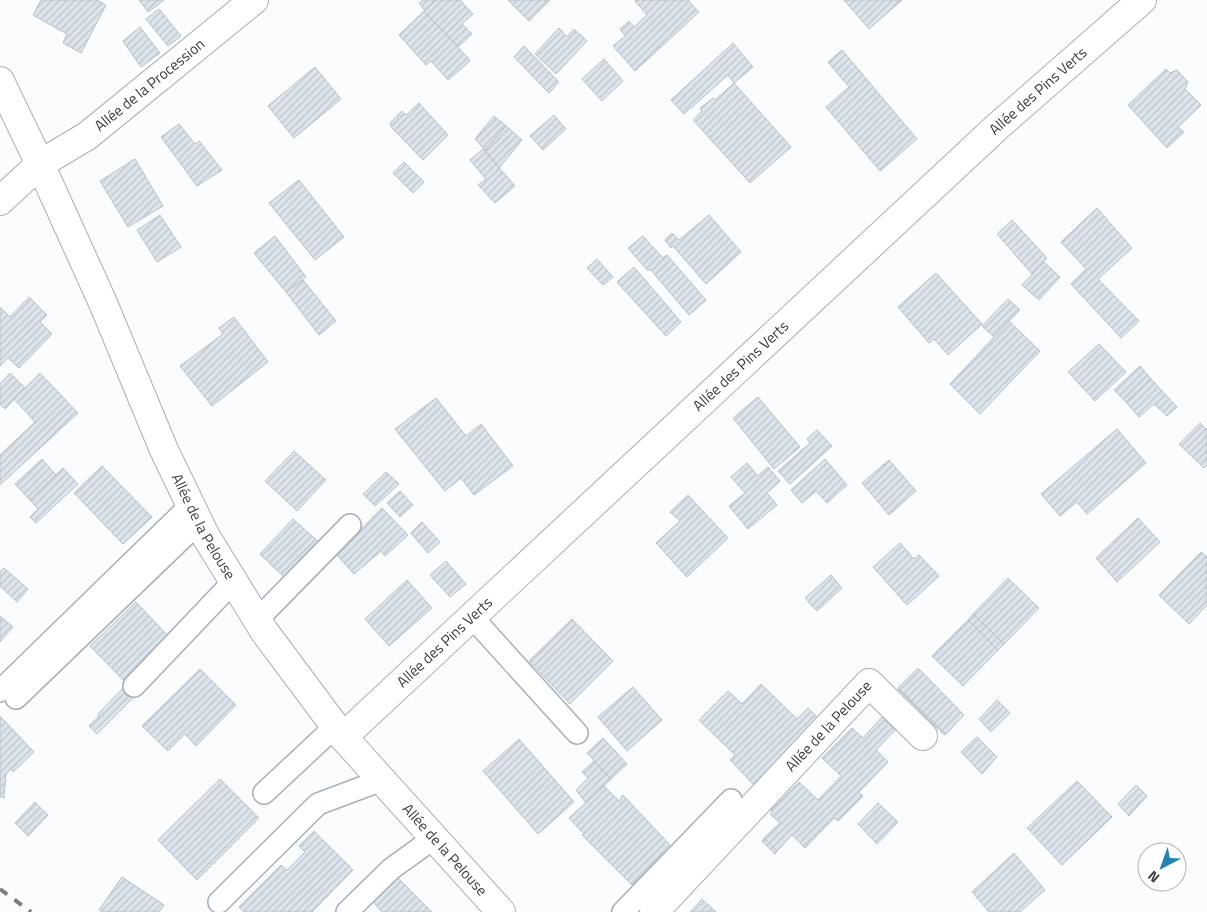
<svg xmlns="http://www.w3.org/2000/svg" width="1207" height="912" font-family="'Titillium Web',sans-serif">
	<defs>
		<pattern id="building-hatch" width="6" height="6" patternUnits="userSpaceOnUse" patternTransform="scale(1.25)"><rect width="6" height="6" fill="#dce4ec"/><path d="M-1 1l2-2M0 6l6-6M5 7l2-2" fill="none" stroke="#bec4cb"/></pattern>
	</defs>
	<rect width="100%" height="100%" fill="#fafcfe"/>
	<g fill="url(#building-hatch)" stroke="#bac1c9">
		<polygon points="41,0 97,0 106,5 81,53 63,43 67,34 33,15"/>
		<polygon points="139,0 164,0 148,12"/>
		<polygon points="423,0 435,0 435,1 425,11 419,3"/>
		<polygon points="436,0 460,0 473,14 462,24 472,34 458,47 424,11"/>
		<polygon points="508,0 550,0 529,21"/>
		<polygon points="636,0 688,0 699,12 635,71 613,46 625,36 620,29 629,21 634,27 647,15 635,1"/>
		<polygon points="844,0 902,0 869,29"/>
		<polygon points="159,9 181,36 168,46 146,19"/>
		<polygon points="424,11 469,59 469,62 448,80 431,61 426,65 399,35"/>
		<polygon points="140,27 160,53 141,67 123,41"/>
		<polygon points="559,28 567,37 574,29 587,41 556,74 535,54"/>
		<polygon points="733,43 753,67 734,83 728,75 684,114 671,100"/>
		<polygon points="524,46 559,82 549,93 514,57"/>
		<polygon points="842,50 917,139 880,171 826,107 849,87 828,62"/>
		<polygon points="604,59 623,81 602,101 582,79"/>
		<polygon points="315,67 341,99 294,138 268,106"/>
		<polygon points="1166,69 1170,73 1177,70 1188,82 1185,89 1201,105 1178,127 1184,132 1167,148 1128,105"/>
		<polygon points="734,83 791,147 750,183 693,120 702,111 700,108 713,98 715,100"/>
		<polygon points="419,103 448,135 423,160 392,128 390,123 402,111 406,115"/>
		<polygon points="554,115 566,129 543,150 530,136"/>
		<polygon points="494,116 506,126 485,150 475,139"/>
		<polygon points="179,124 195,144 199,141 222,170 197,186 161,137"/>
		<polygon points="506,126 522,140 499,168 485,150"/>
		<polygon points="483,149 515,186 495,203 478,185 486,179 470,160"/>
		<polygon points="135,159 163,206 128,227 100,181"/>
		<polygon points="404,162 424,182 413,193 393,173"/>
		<polygon points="299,180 344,237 315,260 269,203"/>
		<polygon points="1097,208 1132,248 1098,279 1139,321 1121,338 1071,284 1086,269 1061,242"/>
		<polygon points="160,215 181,247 157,262 137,230"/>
		<polygon points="709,215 741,252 706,284 673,246 671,248 665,240 672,233 679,240"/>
		<polygon points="1012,220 1047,258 1032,274 997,234"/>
		<polygon points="275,236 306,277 286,292 254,253"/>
		<polygon points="643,236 663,258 667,255 706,300 689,315 650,269 648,271 628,248"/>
		<polygon points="597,259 613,277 603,285 587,268"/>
		<polygon points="1044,262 1060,277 1039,300 1022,285"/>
		<polygon points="634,267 681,322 666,336 617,282"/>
		<polygon points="936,273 982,324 948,355 934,339 929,343 898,307"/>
		<polygon points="303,280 336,321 319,335 286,292"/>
		<polygon points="29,297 47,315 40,322 52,334 19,368 8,358 0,366 0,307 10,317"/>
		<polygon points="1008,299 1020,310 994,337 982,326"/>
		<polygon points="234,317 268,362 212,406 180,366 223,334 219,328"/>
		<polygon points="1009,321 1040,351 980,414 950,384"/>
		<polygon points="1099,344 1126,372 1095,401 1068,372"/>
		<polygon points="1140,366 1151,379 1126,402 1114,390"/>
		<polygon points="10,373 25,388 5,409 0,404 0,384"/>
		<polygon points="40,373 78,413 0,485 0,455 35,422 14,399"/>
		<polygon points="1151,379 1177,407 1167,416 1154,404 1139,417 1126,402"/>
		<polygon points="758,397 800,447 774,469 733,418"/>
		<polygon points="436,398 466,436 481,424 513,466 474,495 461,478 445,491 395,429"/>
		<polygon points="1200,423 1207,430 1207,465 1204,468 1179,444"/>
		<polygon points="1117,429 1146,463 1087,514 1077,502 1060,516 1041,494"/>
		<polygon points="817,430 832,446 790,484 778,471 810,443 807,439"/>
		<polygon points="294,451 326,480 297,511 265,481"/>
		<polygon points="42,459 56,475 30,500 15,484"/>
		<polygon points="825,459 847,485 827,503 816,491 802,503 791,490"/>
		<polygon points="889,460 916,491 889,515 862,483"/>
		<polygon points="747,463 758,476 768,467 780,481 767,493 777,505 748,529 729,506 745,493 731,477"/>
		<polygon points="102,466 152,517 123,544 74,493"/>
		<polygon points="63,468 78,484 36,523 30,517 38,509 30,500"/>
		<polygon points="386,472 399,484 375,506 363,494"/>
		<polygon points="400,491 413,505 400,517 387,503"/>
		<polygon points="688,495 728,538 687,577 656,543 680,521 670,512"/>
		<polygon points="382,508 408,535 385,556 381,551 354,574 336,554"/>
		<polygon points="1138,518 1160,542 1117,582 1096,558"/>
		<polygon points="293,519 322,545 288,581 260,554"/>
		<polygon points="422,522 440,542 428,553 411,533"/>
		<polygon points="900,543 914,559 919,555 939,576 907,605 873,567"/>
		<polygon points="1201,552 1207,557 1207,605 1189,624 1159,595"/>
		<polygon points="446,561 466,584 450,597 430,575"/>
		<polygon points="4,568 28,589 17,602 0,586 0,572"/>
		<polygon points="831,575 842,588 817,611 805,598"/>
		<polygon points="1008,578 1039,608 1004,644 973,614"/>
		<polygon points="407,580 432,608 389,646 365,619"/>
		<polygon points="136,602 171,639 126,683 90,646"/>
		<polygon points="973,614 1004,644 998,650 968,620"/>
		<polygon points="0,616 13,627 0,642"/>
		<polygon points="572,619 613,661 570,704 529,661"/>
		<polygon points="968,620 998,650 963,686 932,656"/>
		<polygon points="918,668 964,715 946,734 898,688"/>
		<polygon points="200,669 236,705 196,746 185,734 168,751 142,726"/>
		<polygon points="761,684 797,719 808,708 820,720 754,785 730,760 735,755 699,720 728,691 742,704"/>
		<polygon points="633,687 662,720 627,751 598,717"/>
		<polygon points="123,688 133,698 97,734 89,726 99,716 98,714"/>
		<polygon points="898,688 946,734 944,735 898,689"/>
		<polygon points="997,700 1010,713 991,732 979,719"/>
		<polygon points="0,716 34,752 13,772 11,769 6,774 4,798 0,797"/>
		<polygon points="882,717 895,730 876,750 888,762 859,792 863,796 838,821 834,818 805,848 792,835 777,851 764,838 780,823 770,814 772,812 771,810 799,782 818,800 841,776 822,758 852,728 863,738"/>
		<polygon points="977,737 997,757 982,774 961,752"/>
		<polygon points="603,738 627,764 611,779 587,753"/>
		<polygon points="519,739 574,802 538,834 483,771"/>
		<polygon points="594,761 611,779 586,803 576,790 588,778 582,772"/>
		<polygon points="220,779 259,818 197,880 158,840"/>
		<polygon points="1077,781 1112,817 1062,865 1027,828"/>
		<polygon points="1136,785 1147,796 1129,816 1118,804"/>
		<polygon points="604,786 619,801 623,795 670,845 632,885 582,835 584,834 569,818"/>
		<polygon points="35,802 48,815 28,836 15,823"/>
		<polygon points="878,803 898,822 877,844 858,824"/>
		<polygon points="314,831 353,870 312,912 244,912 239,907 281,865 287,870 305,852 299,846"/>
		<polygon points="764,838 777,851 775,854 762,841"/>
		<polygon points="1014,853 1045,890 1020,912 989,912 972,892"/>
		<polygon points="122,877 164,905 159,912 103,912 99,910"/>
		<polygon points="397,877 432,912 382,912 372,901"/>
		<polygon points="702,899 716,912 690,912"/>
	</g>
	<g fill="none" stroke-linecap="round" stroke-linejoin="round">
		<defs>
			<g id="lane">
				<polyline points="472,617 577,733"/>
				<polyline points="257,620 350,525"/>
				<polyline points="134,686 233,582"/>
				<polyline points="0,691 191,505"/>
				<polyline points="16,698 199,522"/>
				<polyline points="264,793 324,737 334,724"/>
				<polyline points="219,902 318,804 382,780"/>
				<polyline points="347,912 391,869 434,838"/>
				<polyline points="623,912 731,800"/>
			</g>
			<g id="street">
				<path id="s1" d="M0 81 40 164 103 303 164 450 205 535 264 631 343 737 501 912"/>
				<path id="s2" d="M0 201 40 164 87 136 254 0"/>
				<path id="s3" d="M343 737 997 127 1142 0"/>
				<path id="s4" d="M654 912 869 683 923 736"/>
			</g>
		</defs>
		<use href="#lane" stroke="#a8b0b7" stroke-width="24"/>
		<use href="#street" stroke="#a8b0b7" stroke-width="30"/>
		<use href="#lane" stroke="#fff" stroke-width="21"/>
		<use href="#street" stroke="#fff" stroke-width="28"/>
		<polyline stroke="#7b7d80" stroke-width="4" stroke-dasharray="9 9" stroke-linecap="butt" points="0,889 31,912"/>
	</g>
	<g text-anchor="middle" stroke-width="4" stroke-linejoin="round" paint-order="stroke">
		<g font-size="15" fill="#3a3d40" stroke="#fff">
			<text dy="5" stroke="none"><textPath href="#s2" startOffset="190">Allée de la Procession</textPath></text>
			<text dy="5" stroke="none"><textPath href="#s3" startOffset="949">Allée des Pins Verts</textPath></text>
			<text dy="5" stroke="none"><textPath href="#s3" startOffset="544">Allée des Pins Verts</textPath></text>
			<text dy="5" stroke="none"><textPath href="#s1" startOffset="490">Allée de la Pelouse</textPath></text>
			<text dy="5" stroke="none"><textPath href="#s3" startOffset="139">Allée des Pins Verts</textPath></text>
			<text dy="5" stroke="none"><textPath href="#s4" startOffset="255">Allée de la Pelouse</textPath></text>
			<text dy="5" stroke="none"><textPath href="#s1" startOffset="895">Allée de la Pelouse</textPath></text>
		</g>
	</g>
	<g transform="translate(1162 867) rotate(221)"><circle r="24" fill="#ffffff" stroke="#b0b1b3"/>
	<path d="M0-4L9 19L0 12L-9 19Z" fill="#2183ae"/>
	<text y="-8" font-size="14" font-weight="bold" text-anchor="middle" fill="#3a3d40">N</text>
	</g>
</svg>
